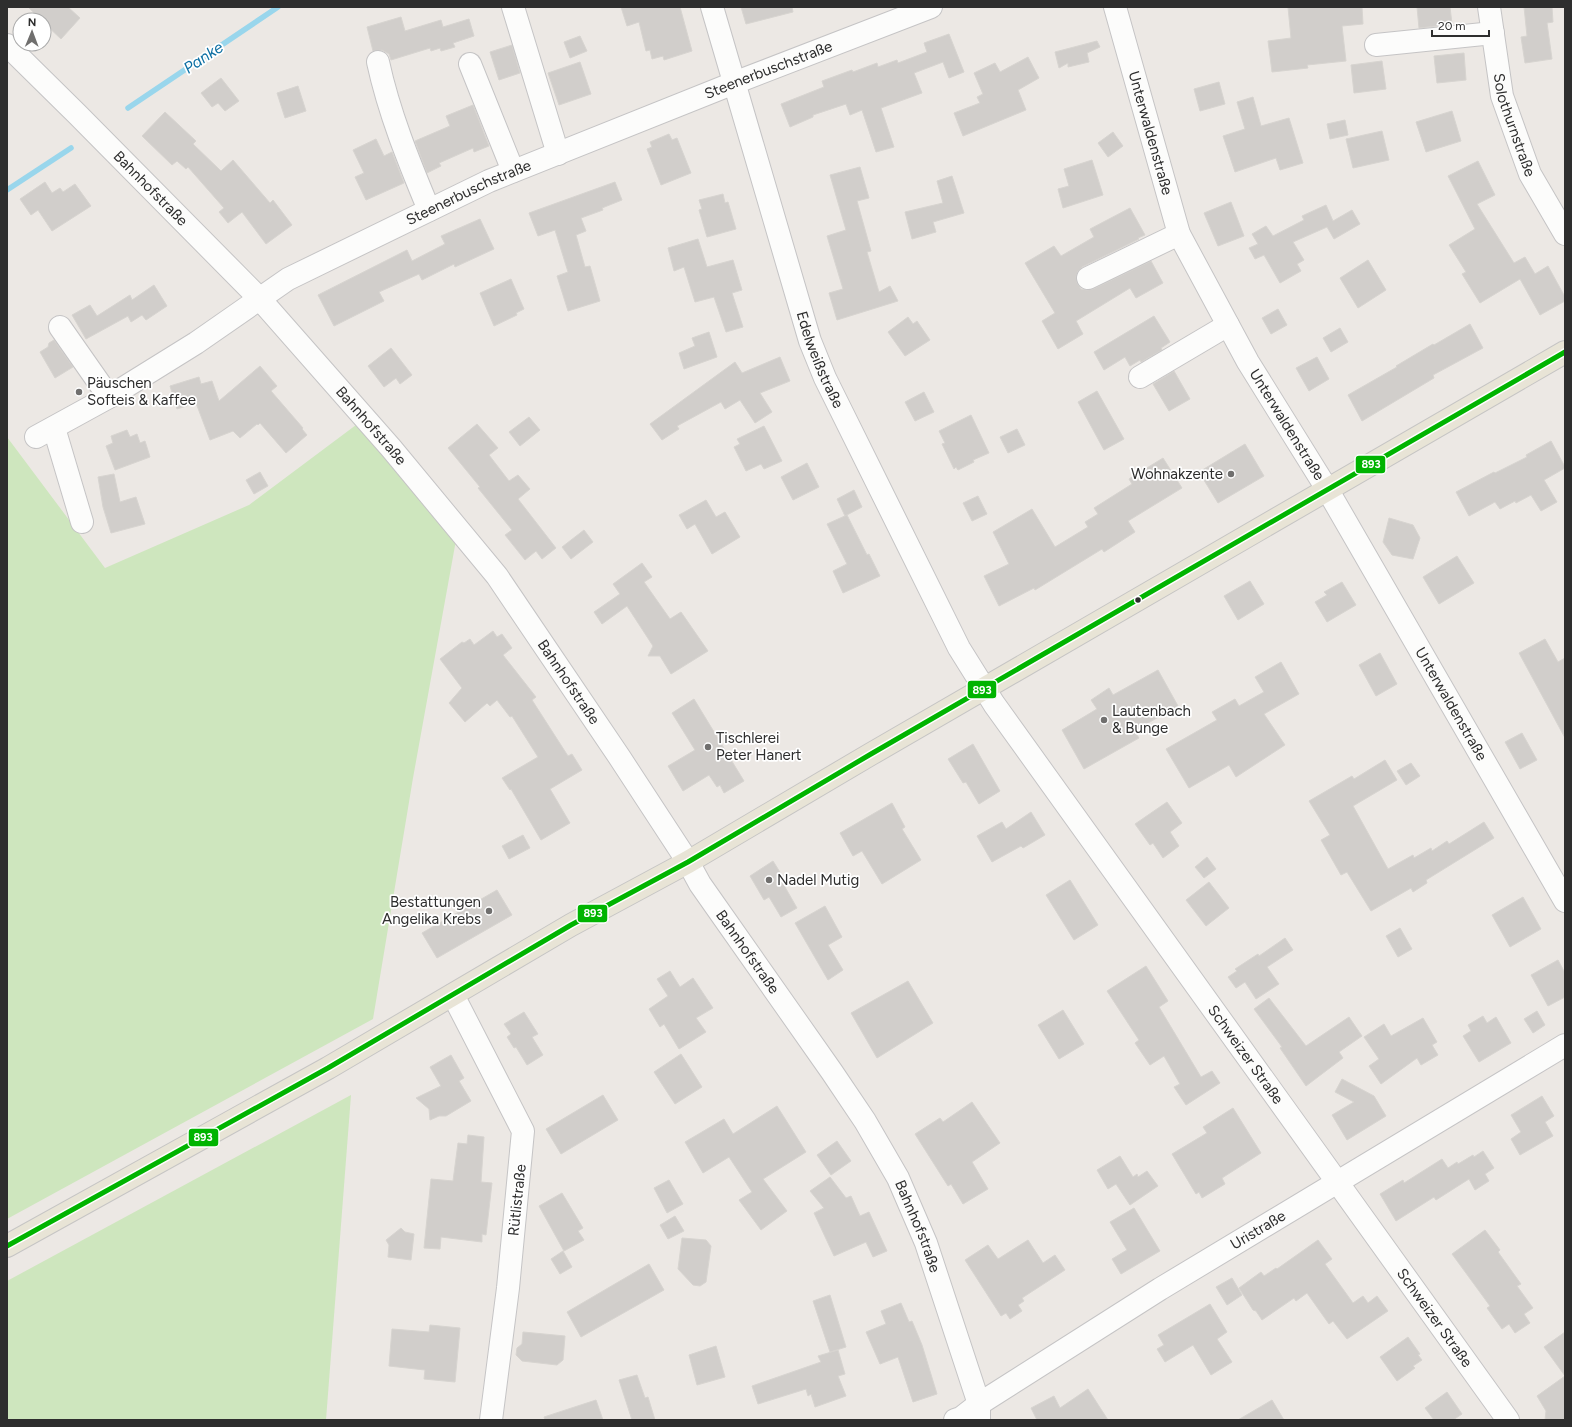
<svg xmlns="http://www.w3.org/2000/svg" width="1572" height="1427" font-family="Figtree,sans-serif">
	<rect width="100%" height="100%" fill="#ece8e4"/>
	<g fill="#cee6be">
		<polygon points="360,422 458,529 413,778 373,1019 7,1219 7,437 105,568 249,505"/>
		<polygon points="351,1095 326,1420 7,1420 7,1281"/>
	</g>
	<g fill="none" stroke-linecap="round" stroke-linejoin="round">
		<g stroke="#99d6ec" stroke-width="5.5">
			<polyline points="128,108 278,7"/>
			<polyline points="7,190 71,148"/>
		</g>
	</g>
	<g fill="#d1cecb" stroke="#d7d4d0">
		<polygon points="28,7 68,7 80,18 61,39 44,23 44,20 41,20"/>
		<polygon points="621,7 680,7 692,51 664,60 663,56 652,59 650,50 646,51 639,22 627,26"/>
		<polygon points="741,7 792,7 793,12 746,24"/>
		<polygon points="1288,7 1362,7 1363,24 1342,26 1346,61 1307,65 1308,68 1272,72 1268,41 1291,38"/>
		<polygon points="1417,7 1450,7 1452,24 1419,28"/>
		<polygon points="1524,7 1552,7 1553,22 1547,23 1552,59 1525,63 1521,37 1527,36"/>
		<polygon points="401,17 405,31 441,20 443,27 469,19 474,36 453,43 455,47 441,51 440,48 431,51 430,48 391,60 389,54 382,50 373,51 367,27"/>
		<polygon points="949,34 964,72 949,78 943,62 914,73 922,93 881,108 894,147 876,152 862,110 850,115 846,104 813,115 813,117 790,127 781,104 824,87 822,81 852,70 853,72 877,63 878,67 897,60 898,63 927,52 924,43"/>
		<polygon points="580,36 587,51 570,58 564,42"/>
		<polygon points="1097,41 1100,47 1087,53 1089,62 1068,67 1068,63 1059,68 1055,52"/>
		<polygon points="512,45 520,73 499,80 490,52"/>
		<polygon points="1464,53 1466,80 1437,83 1434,56"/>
		<polygon points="1028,57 1039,78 1018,90 1026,110 963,136 954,113 980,103 977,97 983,94 974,73 995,63 1000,72"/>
		<polygon points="1382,61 1386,89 1354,93 1351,65"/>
		<polygon points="580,62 591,94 559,105 548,73"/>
		<polygon points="221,78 239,101 225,111 218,103 212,107 201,93"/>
		<polygon points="1219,82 1225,104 1200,111 1194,89"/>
		<polygon points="298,86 306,111 285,118 277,93"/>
		<polygon points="1253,97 1261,126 1289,118 1303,163 1280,170 1276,158 1235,172 1223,136 1245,129 1237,102"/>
		<polygon points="473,105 489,146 474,152 473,148 439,163 441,166 427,173 415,141 450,126 446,116"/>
		<polygon points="1452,111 1461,141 1426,152 1416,122"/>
		<polygon points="165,112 196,141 193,144 221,171 233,160 270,203 273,200 292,225 266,244 242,212 228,223 219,212 224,208 188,167 186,169 177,161 172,165 142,136"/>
		<polygon points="1345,120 1348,135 1330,139 1327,124"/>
		<polygon points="1382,131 1389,160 1353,168 1346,139"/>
		<polygon points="1113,132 1123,146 1108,157 1098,143"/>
		<polygon points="669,134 672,140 677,138 691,173 661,185 647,149 652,147 650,142"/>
		<polygon points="376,139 384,156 392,152 404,183 366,200 355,177 364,173 353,150"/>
		<polygon points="1092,160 1103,195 1063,208 1058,189 1069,186 1064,169"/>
		<polygon points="1478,161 1495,195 1477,204 1514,263 1525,257 1535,274 1548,266 1565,297 1565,301 1540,315 1520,279 1480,303 1462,274 1466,272 1449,245 1475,229 1448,176"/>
		<polygon points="860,167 869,198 857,201 871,251 867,252 879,292 890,286 898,301 837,320 829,293 843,289 827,236 846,230 830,175"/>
		<polygon points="952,176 964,213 933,222 936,232 912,239 905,212 943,203 937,181"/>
		<polygon points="45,182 52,193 60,188 63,192 75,184 91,206 52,231 38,210 31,215 20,199"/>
		<polygon points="615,182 622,200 602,208 603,210 581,218 586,231 576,235 585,267 590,266 600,301 568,311 557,276 568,272 555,230 538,236 529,213"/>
		<polygon points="723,194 725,203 728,202 736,229 707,237 699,210 702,209 699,200"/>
		<polygon points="1231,202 1244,236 1218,246 1204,213"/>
		<polygon points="1326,205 1333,221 1352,210 1360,224 1334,239 1327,227 1293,242 1304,260 1297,264 1301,271 1280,283 1264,255 1255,259 1249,248 1258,244 1252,234 1266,226 1273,236 1304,220 1302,216"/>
		<polygon points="1130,208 1145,235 1138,238 1139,239 1082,267 1078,271 1076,277 1077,283 1081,289 1087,290 1093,289 1151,261 1163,283 1136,298 1130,288 1076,321 1083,334 1058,349 1042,321 1055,313 1025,263 1054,246 1061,256 1094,237 1090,229"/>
		<polygon points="480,219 494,249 455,267 454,264 422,280 419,274 379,292 384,301 334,326 318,295 407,250 412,261 445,244 441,236"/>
		<polygon points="698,239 707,267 733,260 742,290 732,293 743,327 726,332 714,297 695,302 684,267 674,271 668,248"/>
		<polygon points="1368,260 1386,290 1358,308 1340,278"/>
		<polygon points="511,279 524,309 516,313 517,315 494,326 480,293"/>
		<polygon points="154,285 167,306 146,320 142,315 131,322 128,316 86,339 72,315 90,305 97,316 130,295 132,300"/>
		<polygon points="1278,309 1287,325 1271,334 1262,318"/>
		<polygon points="1154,316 1170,342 1161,348 1162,350 1141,362 1140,360 1130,366 1125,357 1104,370 1094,352"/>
		<polygon points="908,317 913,324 917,321 930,340 905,356 888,332"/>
		<polygon points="1470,324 1483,348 1433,375 1434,378 1362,421 1348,395 1397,367 1396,366 1433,344 1434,345"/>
		<polygon points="1340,328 1348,342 1331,352 1323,338"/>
		<polygon points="709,332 717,357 684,369 679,353 695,346 692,338"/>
		<polygon points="54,340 73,367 55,378 40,352 48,347 49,343"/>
		<polygon points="391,348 412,375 400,384 396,378 384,387 368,366"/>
		<polygon points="780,357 790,381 760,393 772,412 755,423 740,400 725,409 721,402 677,426 679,429 662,440 650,424 735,362 742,373"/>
		<polygon points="1317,357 1329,379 1309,391 1296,368"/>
		<polygon points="260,366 277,386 271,391 303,428 302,429 307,435 286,453 260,423 258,425 257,424 240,438 233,431 210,440 196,403 177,409 170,386 199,377 201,384 212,381 219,401"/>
		<polygon points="1174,371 1190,399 1169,411 1153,384"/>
		<polygon points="1097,391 1124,439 1104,450 1078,402"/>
		<polygon points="924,392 934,412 915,421 905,402"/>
		<polygon points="971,415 989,453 973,460 974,462 958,470 956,467 954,469 942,444 945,443 939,431"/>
		<polygon points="529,417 540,430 520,446 509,432"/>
		<polygon points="477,424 498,448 489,455 509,481 518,475 530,489 518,499 556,548 542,559 536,551 525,560 505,535 512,530 478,488 480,487 448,448"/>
		<polygon points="764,426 782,461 764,469 761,464 746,471 734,447 740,444 737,439"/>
		<polygon points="1017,429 1025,445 1008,453 1000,437"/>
		<polygon points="127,430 130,437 137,434 140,443 145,441 150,457 115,470 106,446 113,443 111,436"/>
		<polygon points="1551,441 1565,467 1565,468 1544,480 1557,502 1541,511 1531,495 1516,503 1515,501 1500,509 1495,502 1469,516 1456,492 1494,472 1495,473 1527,457 1526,455"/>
		<polygon points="1245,444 1264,476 1218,503 1199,472"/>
		<polygon points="1163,458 1182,488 1128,521 1135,532 1104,552 1102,549 1035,590 1034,588 999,606 984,576 1009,564 993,532 1032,509 1055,547 1088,527 1085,522 1098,514 1094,508 1132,484 1129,479"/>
		<polygon points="807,463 819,487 793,500 781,477"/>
		<polygon points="260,472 268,486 254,494 246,480"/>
		<polygon points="114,474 120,502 136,497 145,524 111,533 103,507 98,477"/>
		<polygon points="854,490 862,507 845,516 837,499"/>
		<polygon points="978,496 987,514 972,521 963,503"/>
		<polygon points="706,500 716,517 725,512 740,537 712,554 695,524 687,529 679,515"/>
		<polygon points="847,515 867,555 869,554 880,576 843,593 833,571 847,564 827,524"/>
		<polygon points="1389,518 1413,525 1420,538 1413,559 1392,555 1383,542"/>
		<polygon points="584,530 593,542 571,559 562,547"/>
		<polygon points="1457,556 1474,583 1439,604 1423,577"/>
		<polygon points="642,563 652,577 644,582 670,619 681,612 708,651 671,674 660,656 648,656 653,646 627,606 602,624 594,612 620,594 613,584"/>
		<polygon points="1250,581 1264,604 1238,620 1224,596"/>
		<polygon points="1342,582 1356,605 1327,622 1315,602 1327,595 1324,592"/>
		<polygon points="493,631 497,637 502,634 512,648 503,655 536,697 532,700 568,756 572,754 582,770 550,789 570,823 541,840 511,789 510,790 502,778 538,757 512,716 510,717 497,700 490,706 487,703 465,722 449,703 462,688 440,659 462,642 464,643 470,639 474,645"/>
		<polygon points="1545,639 1558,662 1565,658 1565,738 1519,653"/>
		<polygon points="1380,653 1397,684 1376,696 1359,665"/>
		<polygon points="1281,662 1299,694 1264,714 1285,745 1236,777 1229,765 1189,788 1166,749 1217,720 1212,712 1235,699 1239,706 1264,692 1255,677"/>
		<polygon points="1158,670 1178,706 1134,731 1139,738 1084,769 1062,730 1097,709 1091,700 1109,688 1113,695"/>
		<polygon points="694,699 744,781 724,793 720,785 717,787 709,775 683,791 668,766 695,750 672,713"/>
		<polygon points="1522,733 1537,760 1520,769 1505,742"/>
		<polygon points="973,744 1000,791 979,804 966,782 963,783 948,759"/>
		<polygon points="1385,760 1397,780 1353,806 1388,869 1413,855 1414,858 1431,848 1432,851 1447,841 1449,844 1484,822 1494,838 1426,880 1427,883 1413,892 1411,888 1371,911 1347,872 1341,875 1321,840 1330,835 1309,801 1352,776 1354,779"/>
		<polygon points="1411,763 1420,776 1406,785 1397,771"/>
		<polygon points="1167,802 1182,823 1170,832 1179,846 1163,858 1153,843 1150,845 1135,824"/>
		<polygon points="892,803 905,827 902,829 921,860 882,884 862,851 853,856 840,833"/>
		<polygon points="1031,812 1045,835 1023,848 1021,846 992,862 977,836 1002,822 1006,829"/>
		<polygon points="523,835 530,848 509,859 502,846"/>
		<polygon points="1207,857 1216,869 1204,878 1195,867"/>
		<polygon points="773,861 788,885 785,887 797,908 781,917 769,897 764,900 750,876"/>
		<polygon points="1070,880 1098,925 1074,940 1046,895"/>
		<polygon points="1209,882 1229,908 1206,926 1186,900"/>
		<polygon points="497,890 512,915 437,958 422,933"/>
		<polygon points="1523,897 1541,929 1510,947 1492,915"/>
		<polygon points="825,906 842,937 828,945 843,970 828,980 795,923"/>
		<polygon points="1400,928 1412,949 1398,957 1386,936"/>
		<polygon points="1285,938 1293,950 1267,967 1279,984 1256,999 1245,982 1236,988 1228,977 1237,971 1235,969 1258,954 1259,956"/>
		<polygon points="1558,960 1565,973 1565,997 1548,1006 1531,975"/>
		<polygon points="1146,966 1168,1001 1159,1007 1201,1077 1212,1071 1220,1083 1186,1105 1174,1087 1180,1084 1164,1056 1150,1065 1135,1043 1139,1040 1107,991"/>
		<polygon points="670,971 680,987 693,978 713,1008 696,1018 706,1032 679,1049 664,1024 660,1027 649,1009 668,996 657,979"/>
		<polygon points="908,981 933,1023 877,1058 851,1013"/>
		<polygon points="1269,998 1306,1046 1349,1017 1362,1036 1339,1052 1343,1058 1306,1086 1280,1048 1282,1047 1254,1009"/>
		<polygon points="1063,1010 1084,1044 1059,1059 1038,1025"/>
		<polygon points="1537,1011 1545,1025 1533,1033 1524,1019"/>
		<polygon points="524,1012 538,1034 532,1037 543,1055 527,1065 516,1047 514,1048 507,1037 511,1034 504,1024"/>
		<polygon points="1483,1016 1487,1023 1496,1017 1511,1043 1479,1062 1463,1036 1471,1031 1468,1025"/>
		<polygon points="1423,1018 1437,1042 1432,1045 1438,1055 1421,1065 1417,1058 1381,1084 1369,1066 1379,1059 1364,1037 1384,1024 1391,1036"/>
		<polygon points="681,1054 702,1087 675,1104 654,1072"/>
		<polygon points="451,1055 464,1078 459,1081 471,1101 446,1116 439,1116 430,1120 429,1109 416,1098 441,1086 430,1067"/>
		<polygon points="1342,1079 1374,1096 1386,1116 1347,1140 1332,1115 1354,1102 1335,1092"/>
		<polygon points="603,1095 618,1120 561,1154 546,1129"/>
		<polygon points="1542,1096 1554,1116 1545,1122 1553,1136 1520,1155 1511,1139 1521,1132 1511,1115"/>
		<polygon points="972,1102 1000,1143 972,1162 988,1189 963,1204 951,1184 948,1186 915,1134 940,1118 943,1122"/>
		<polygon points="777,1106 806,1152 763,1179 787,1211 761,1230 739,1200 752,1192 729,1157 703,1173 685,1142 724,1119 733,1134"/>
		<polygon points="1233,1108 1261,1153 1222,1178 1225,1184 1202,1198 1199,1192 1196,1194 1172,1154 1207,1133 1203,1127"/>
		<polygon points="468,1135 484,1137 481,1182 492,1183 486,1235 482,1234 482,1242 441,1237 440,1249 424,1248 431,1179 453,1181 458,1143 467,1144"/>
		<polygon points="837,1141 851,1161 831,1175 817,1155"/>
		<polygon points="1483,1151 1494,1168 1485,1174 1489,1181 1475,1190 1469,1179 1436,1200 1434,1197 1396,1221 1380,1194 1403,1180 1404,1183 1442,1159 1448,1168 1457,1162 1458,1164 1473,1155 1474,1157"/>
		<polygon points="1120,1156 1133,1177 1137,1174 1138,1177 1147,1171 1158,1186 1130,1205 1116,1184 1108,1189 1097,1170"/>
		<polygon points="830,1177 846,1198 851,1196 860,1216 869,1212 887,1251 873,1257 866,1242 834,1256 814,1213 824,1208 810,1191"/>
		<polygon points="669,1180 683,1204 667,1213 654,1188"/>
		<polygon points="562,1193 583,1228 578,1231 584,1240 564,1251 539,1206"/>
		<polygon points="1134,1208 1160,1251 1121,1274 1112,1259 1127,1250 1110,1222"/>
		<polygon points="675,1216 684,1231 668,1239 660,1225"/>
		<polygon points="401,1228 405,1232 414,1234 411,1260 388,1257 389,1245 386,1240"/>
		<polygon points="1485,1230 1500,1250 1498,1252 1521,1284 1517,1286 1533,1308 1524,1314 1530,1323 1515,1333 1509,1324 1502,1329 1487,1308 1490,1306 1452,1254"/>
		<polygon points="682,1238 706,1240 711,1246 706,1282 700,1286 693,1285 678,1269"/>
		<polygon points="1028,1240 1043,1263 1055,1255 1065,1270 1022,1298 1024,1301 1018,1305 1022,1311 1010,1319 1006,1313 1001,1316 965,1260 988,1245 998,1259"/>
		<polygon points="1318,1240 1332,1259 1325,1264 1353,1303 1363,1296 1368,1303 1377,1296 1388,1311 1347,1339 1333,1321 1329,1324 1307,1293 1296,1301 1294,1298 1262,1320 1256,1311 1253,1310 1239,1288 1261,1272 1264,1276 1276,1268 1277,1269"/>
		<polygon points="563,1251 572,1267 560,1274 551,1259"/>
		<polygon points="649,1264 664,1290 581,1337 567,1312"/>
		<polygon points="1232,1278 1242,1295 1227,1305 1216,1287"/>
		<polygon points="830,1295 846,1347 830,1352 813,1301"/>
		<polygon points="901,1303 909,1322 912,1321 922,1345 937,1394 913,1402 898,1357 880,1364 866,1332 886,1324 881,1311"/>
		<polygon points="1210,1304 1227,1332 1217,1339 1232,1362 1211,1375 1193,1345 1165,1362 1157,1349 1164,1345 1158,1335"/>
		<polygon points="430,1325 460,1328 455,1382 424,1379 425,1370 389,1366 392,1329 429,1332"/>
		<polygon points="523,1332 565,1336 563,1360 557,1365 522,1361 516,1355 517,1348 522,1344"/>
		<polygon points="1565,1332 1565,1420 1545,1420 1546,1411 1537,1396 1565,1376 1544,1347"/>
		<polygon points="1408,1337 1420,1354 1418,1355 1422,1360 1413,1366 1415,1368 1397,1381 1380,1357"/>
		<polygon points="716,1346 725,1377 697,1385 689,1355"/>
		<polygon points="838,1350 845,1374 838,1376 846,1396 815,1407 811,1394 808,1396 806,1389 758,1404 752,1386 821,1362 818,1356"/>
		<polygon points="637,1375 645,1398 648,1397 655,1420 632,1420 619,1380"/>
		<polygon points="1088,1389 1108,1420 1037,1420 1031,1408 1054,1396 1060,1408"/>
		<polygon points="1447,1392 1462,1414 1453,1420 1434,1420 1425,1408"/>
		<polygon points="596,1400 603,1420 545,1420 544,1417"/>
		<polygon points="1272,1400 1284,1420 1238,1420"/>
	</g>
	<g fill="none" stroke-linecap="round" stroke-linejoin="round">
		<defs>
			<g id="minor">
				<polyline points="513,7 558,154"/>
				<path id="s1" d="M712 7 810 341 825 378 959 648 994 704 1508 1420"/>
				<path id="s2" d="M1115 7 1179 234 1248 362 1327 489 1565 901"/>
				<path id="s3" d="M1489 7 1502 96 1530 174 1565 234"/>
				<path id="s4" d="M7 45 77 114 259 298 391 448 497 576 620 758 688 862 700 884 832 1072 865 1121 898 1178 926 1243 979 1404V1420"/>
				<polyline points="1376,45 1493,33"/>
				<path d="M378 62C389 113 409 162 429 210"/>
				<polyline points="470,64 513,171"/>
				<polyline points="1088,278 1179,234"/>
				<polyline points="60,327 109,397"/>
				<polyline points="1140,377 1228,325"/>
				<polyline points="54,428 82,522"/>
				<path id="s5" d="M36 437 109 397 196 343 288 279 489 181 734 83 931 7"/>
				<polyline points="453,995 523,1131 508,1288 491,1420"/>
				<path id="s6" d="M955 1420 961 1418 979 1404 1160 1289 1565 1045"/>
			</g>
			<polyline id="major" points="7,1246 328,1068 571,925 688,862 871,754 1565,352"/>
		</defs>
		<use href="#minor" stroke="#c5c4c5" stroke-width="24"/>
		<use href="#major" stroke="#c6c5c4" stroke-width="24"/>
		<use href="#minor" stroke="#fcfcfb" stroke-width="22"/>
		<use href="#major" stroke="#e8e4d6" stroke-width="22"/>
		<defs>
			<polyline id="bus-1" points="7,1246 328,1068 571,925 688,862 871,754 1565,352"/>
		</defs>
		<use href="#bus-1" stroke="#fff" stroke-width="8"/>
		<use href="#bus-1" stroke="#00b400" stroke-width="5"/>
	</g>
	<g fill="#706f6e" stroke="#fff" stroke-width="1.5">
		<circle cx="79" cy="392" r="4"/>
		<circle cx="1231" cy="474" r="4"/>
		<circle cx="1104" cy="720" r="4"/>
		<circle cx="708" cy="747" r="4"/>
		<circle cx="769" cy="880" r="4"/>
		<circle cx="489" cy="911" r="4"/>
	</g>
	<circle fill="#2e2e2e" stroke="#fff" stroke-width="1.5" cx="1138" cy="600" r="3.5"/>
	<g text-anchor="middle" stroke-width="3.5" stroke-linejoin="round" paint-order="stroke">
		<g font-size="15" fill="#2e2e2e" stroke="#fff">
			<text dy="5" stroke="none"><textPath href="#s5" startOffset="822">Steenerbuschstraße</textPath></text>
			<text dy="5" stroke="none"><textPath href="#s3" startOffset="121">Solothurnstraße</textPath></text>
			<text dy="5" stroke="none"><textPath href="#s2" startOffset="131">Unterwaldenstraße</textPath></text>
			<text dy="5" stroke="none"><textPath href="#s4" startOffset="203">Bahnhofstraße</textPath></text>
			<text dy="5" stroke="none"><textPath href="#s5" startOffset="498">Steenerbuschstraße</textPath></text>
			<text dy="5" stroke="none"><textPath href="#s1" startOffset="369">Edelweißstraße</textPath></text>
			<text dy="5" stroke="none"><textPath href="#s2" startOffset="455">Unterwaldenstraße</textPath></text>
			<text dy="5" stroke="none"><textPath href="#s4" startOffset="527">Bahnhofstraße</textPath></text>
			<text dy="5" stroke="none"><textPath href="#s4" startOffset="851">Bahnhofstraße</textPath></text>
			<text dy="5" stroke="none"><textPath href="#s2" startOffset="779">Unterwaldenstraße</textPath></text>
			<text dy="5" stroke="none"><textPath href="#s4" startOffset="1175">Bahnhofstraße</textPath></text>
			<text dy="5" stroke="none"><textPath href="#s1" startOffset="1187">Schweizer Straße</textPath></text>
			<text transform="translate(517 1200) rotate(-84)" y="5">Rütlistraße</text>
			<text dy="5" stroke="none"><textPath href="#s4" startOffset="1499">Bahnhofstraße</textPath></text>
			<text dy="5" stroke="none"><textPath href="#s6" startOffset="358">Uristraße</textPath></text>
			<text dy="5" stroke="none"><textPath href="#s1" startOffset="1511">Schweizer Straße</textPath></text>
		</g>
		<g font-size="15" fill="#2e2e2e" stroke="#fff" text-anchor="start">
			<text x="87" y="388">Päuschen<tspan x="87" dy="17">Softeis &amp; Kaffee</tspan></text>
			<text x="1223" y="479" text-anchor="end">Wohnakzente</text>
			<text x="1112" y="716">Lautenbach<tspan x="1112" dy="17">&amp; Bunge</tspan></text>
			<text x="716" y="743">Tischlerei<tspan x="716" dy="17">Peter Hanert</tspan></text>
			<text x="777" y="885">Nadel Mutig</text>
			<text x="481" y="907" text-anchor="end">Bestattungen<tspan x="481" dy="17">Angelika Krebs</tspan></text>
		</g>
		<g font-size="16" font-style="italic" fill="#0d6fa3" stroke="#fff">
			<text transform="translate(203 57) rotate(-34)" y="6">Panke</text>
		</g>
	</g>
	<g stroke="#fff" stroke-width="1.5">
		<rect x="1355" y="455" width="31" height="19" rx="4" fill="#00b400"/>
		<rect x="967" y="680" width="30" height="19" rx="4" fill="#00b400"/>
		<rect x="577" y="904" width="31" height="19" rx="4" fill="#00b400"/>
		<rect x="188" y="1128" width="31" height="19" rx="4" fill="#00b400"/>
	</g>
	<g font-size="11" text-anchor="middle" font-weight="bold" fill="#fff">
		<text x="1371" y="468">893</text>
		<text x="982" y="694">893</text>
		<text x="593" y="917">893</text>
		<text x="203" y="1141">893</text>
	</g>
	<rect width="1572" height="1427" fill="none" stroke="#2e2e2e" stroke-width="16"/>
	<g transform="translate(32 32) rotate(1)"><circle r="19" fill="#ffffff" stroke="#ababab"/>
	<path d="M0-3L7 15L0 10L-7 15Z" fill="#706f6e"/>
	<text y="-6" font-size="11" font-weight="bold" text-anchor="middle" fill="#2e2e2e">N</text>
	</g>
	<path d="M1432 30v6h57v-6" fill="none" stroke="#2e2e2e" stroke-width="2"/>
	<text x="1438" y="30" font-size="12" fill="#2e2e2e" stroke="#ffffff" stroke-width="3" paint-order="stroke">20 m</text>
</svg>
